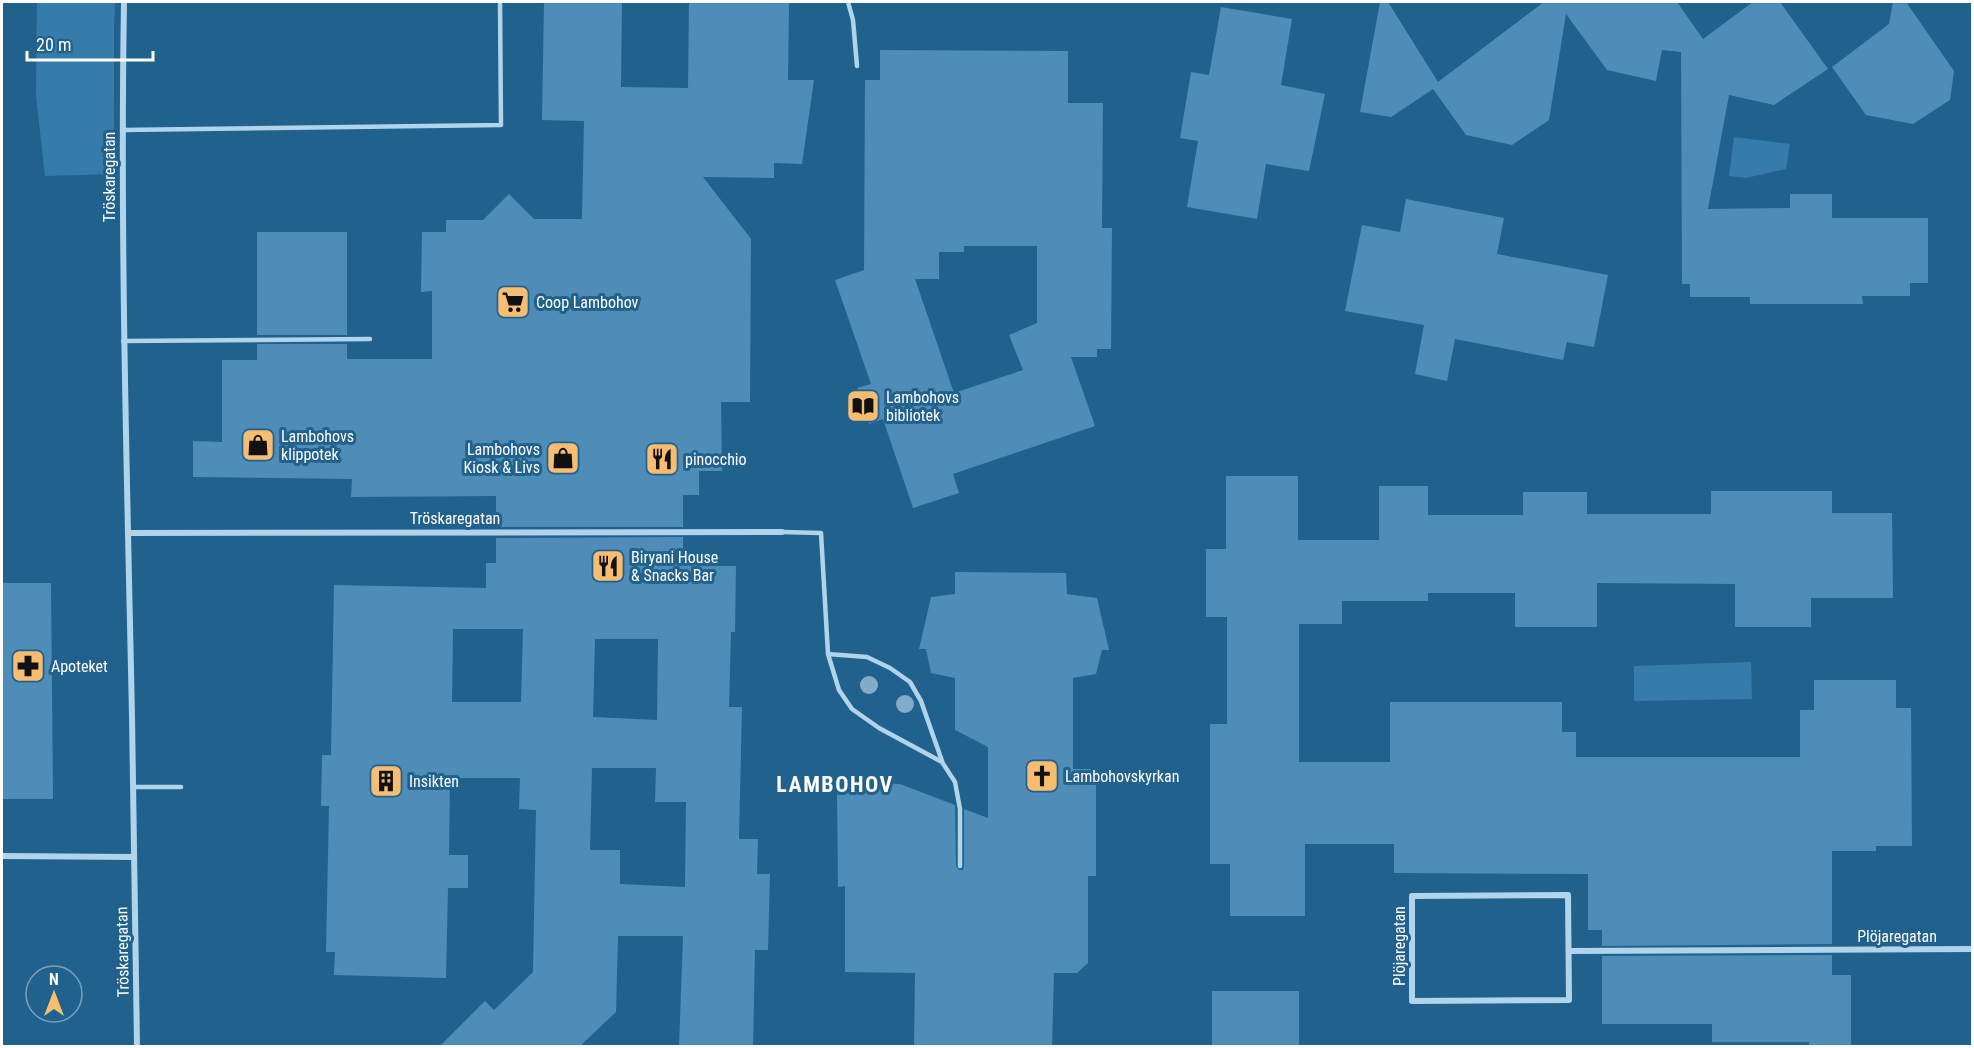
<svg xmlns="http://www.w3.org/2000/svg" width="1974" height="1048" font-family="'Roboto Condensed',sans-serif">
	<rect width="100%" height="100%" fill="#21618e"/>
	<g fill="#357cab">
		<polygon points="37,2 115,2 114,27 114,174 45,176 36,96"/>
		<polygon points="1734,137 1790,144 1786,169 1746,178 1729,176"/>
		<polygon points="1751,662 1752,699 1634,701 1634,666"/>
	</g>
	<g fill="#4e8db7" fill-rule="evenodd">
		<polygon points="544,2 622,2 621,87 688,88 689,2 789,2 788,80 814,80 802,164 774,163 774,178 703,177 751,239 750,402 721,402 722,471 699,471 699,495 683,495 683,527 496,527 496,496 351,497 352,479 193,477 193,441 222,442 222,360 257,360 257,344 347,344 347,359 432,359 432,291 421,292 422,232 446,232 446,220 483,220 509,194 534,219 582,219 584,121 542,120"/>
		<polygon points="1380,2 1388,2 1438,82 1544,2 1677,2 1703,39 1753,2 1780,2 1828,69 1774,105 1729,95 1708,209 1790,208 1790,194 1832,194 1832,218 1928,218 1928,283 1910,283 1910,296 1862,296 1863,304 1750,304 1750,297 1690,297 1690,284 1682,284 1681,52 1662,50 1656,81 1607,70 1566,14 1549,120 1512,145 1466,135 1433,89 1391,117 1360,112"/>
		<polygon points="1893,2 1906,2 1954,71 1950,100 1913,124 1866,115 1832,67 1889,24"/>
		<polygon points="1221,7 1292,19 1281,85 1325,94 1309,171 1266,164 1257,219 1187,207 1198,141 1180,138 1191,72 1209,75"/>
		<path d="M880 50 1068 51V103H1103L1102 228H1112L1111 349H1097V357H1071L1095 426 953 474 959 493 913 508 883 419 869 424 857 388 871 384 835 280 864 270 865 80H880ZM964 246H1037V323L1009 335 1023 370 954 393 915 279H939V252H964Z"/>
		<polygon points="1406,199 1504,218 1497,254 1608,275 1594,347 1567,342 1563,360 1455,339 1447,381 1415,374 1424,325 1345,311 1362,225 1400,232"/>
		<rect x="257" y="232" width="90" height="103"/>
		<polygon points="1226,476 1298,476 1298,540 1379,540 1379,486 1428,486 1428,515 1523,515 1523,492 1587,492 1587,514 1711,514 1711,491 1832,491 1832,513 1892,513 1893,598 1811,598 1811,627 1735,627 1735,584 1597,583 1597,627 1515,627 1515,593 1428,593 1428,601 1342,601 1342,624 1299,624 1299,762 1390,762 1390,702 1562,702 1562,732 1576,732 1576,757 1800,757 1800,710 1814,710 1814,680 1896,680 1896,708 1911,708 1912,846 1876,846 1876,851 1832,851 1832,944 1602,946 1602,930 1588,930 1588,874 1394,873 1394,844 1305,844 1305,916 1230,916 1230,864 1210,864 1210,724 1227,724 1227,617 1206,617 1206,549 1226,549"/>
		<path d="M683 537V563H704V566H736L735 632H731L729 707H742L739 839H758L757 874H770L768 950H755L753 1047H679L683 936H618L616 1012 579 1047H439L485 1001 494 1010 533 972 536 810 519 809 520 778H450L449 855H468V888H448L446 978 334 975 335 952H326L329 806H321L322 755H331L334 585 486 588V563H496V538ZM453 629H523L521 702H452ZM595 639H658L657 720 593 717ZM592 768H656L655 802H686L685 887 620 884V850H590Z"/>
		<polygon points="955,572 1066,573 1067,594 1097,598 1109,650 1102,650 1096,674 1073,678 1073,769 1096,769 1096,876 1088,876 1088,963 1077,973 1054,973 1052,1047 914,1047 915,973 845,972 845,886 838,887 837,791 875,791 875,783 900,784 955,805 956,866 959,870 963,870 964,866 964,809 988,818 988,747 955,730 955,678 931,673 926,649 919,649 931,597 955,594"/>
		<polygon points="2,583 51,583 53,799 2,799"/>
		<polygon points="1832,955 1832,975 1851,975 1851,1047 1809,1047 1809,1042 1712,1042 1712,1024 1602,1024 1602,956"/>
		<rect x="1212" y="991" width="87" height="56"/>
	</g>
	<g fill="none" stroke-linecap="round" stroke-linejoin="round">
		<g stroke="#b0d4ec" stroke-width="4.5">
			<polyline points="848,2 853,20 857,66"/>
			<polyline points="122,130 501,125 500,2"/>
			<polyline points="123,341 370,339"/>
			<polyline points="782,532 821,533 828,654 839,690 852,709 879,728 942,762 955,782 960,809 960,866"/>
			<polyline points="828,654 867,657 890,668 910,682 921,701 942,761"/>
			<polyline points="133,787 181,787"/>
		</g>
		<g stroke="#b0d4ec" stroke-width="6">
			<path d="M124 2C120 240 127 477 132 716 134 826 135 936 137 1046"/>
			<polyline points="128,533 782,532"/>
			<polyline points="2,856 134,857"/>
			<polygon points="1568,895 1569,1000 1412,1001 1412,896"/>
			<polyline points="1569,951 1972,949"/>
		</g>
	</g>
	<g fill="#84acc9">
		<circle cx="869" cy="685" r="9"/>
		<circle cx="905" cy="704" r="9"/>
	</g>
	<defs>
		<symbol id="supermarket-square" viewBox="-11 -11 22 22"><rect x="-9" y="-9" width="18" height="18" rx="4" fill="#f8bd71" stroke="#21618e"/><path d="M-6-5.5h2.5l.6 2H6L4.5 2H-2.5L-4.4-4H-6ZM-1.5 3.2a1.3 1.3 0 1 0 .1 0ZM3 3.2a1.3 1.3 0 1 0 .1 0Z" fill="#111"/></symbol>
		<symbol id="library-square" viewBox="-11 -11 22 22"><rect x="-9" y="-9" width="18" height="18" rx="4" fill="#f8bd71" stroke="#21618e"/><path d="M-6-4Q-3-5.5-.7-3.5V5Q-3 3-6 4ZM6-4Q3-5.5 .7-3.5V5Q3 3 6 4Z" fill="#111"/></symbol>
		<symbol id="shop-square" viewBox="-11 -11 22 22"><rect x="-9" y="-9" width="18" height="18" rx="4" fill="#f8bd71" stroke="#21618e"/><path d="M-5-2.5h2.3a2.7 3.5 0 0 1 5.4 0H5L5.5 6h-11ZM-1.5-2.5h3a1.5 2.3 0 0 0-3 0Z" fill="#111"/></symbol>
		<symbol id="restaurant-square" viewBox="-11 -11 22 22"><rect x="-9" y="-9" width="18" height="18" rx="4" fill="#f8bd71" stroke="#21618e"/><path d="M-5-6h1v4h1v-4h1v4h1v-4h1v5L-1.5 .5V6h-2V.5L-5-1ZM5-6V6H3V1.5H1.5Q1.5-4 5-6Z" fill="#111"/></symbol>
		<symbol id="pharmacy-square" viewBox="-11 -11 22 22"><rect x="-9" y="-9" width="18" height="18" rx="4" fill="#f8bd71" stroke="#21618e"/><path d="M-2-6h4v4h4v4h-4v4h-4v-4h-4v-4h4Z" fill="#111"/></symbol>
		<symbol id="church-square" viewBox="-11 -11 22 22"><rect x="-9" y="-9" width="18" height="18" rx="4" fill="#f8bd71" stroke="#21618e"/><path d="M-1.2-6h2.4v3.5h3.3v2.4h-3.3V6h-2.4V-.1h-3.3v-2.4h3.3Z" fill="#111"/></symbol>
		<symbol id="building-square" viewBox="-11 -11 22 22"><rect x="-9" y="-9" width="18" height="18" rx="4" fill="#f8bd71" stroke="#21618e"/><path d="M-4-6H4V6H1V3H-1V6H-4ZM-2.5-4.3h1.7v1.8h-1.7ZM.8-4.3h1.7v1.8H.8ZM-2.5-1h1.7V.8h-1.7ZM.8-1h1.7V.8H.8Z" fill="#111"/></symbol>
	</defs>
	<g fill-rule="evenodd">
		<use href="#supermarket-square" x="494" y="283" width="38" height="38"/>
		<use href="#library-square" x="844" y="387" width="38" height="38"/>
		<use href="#shop-square" x="239" y="426" width="38" height="38"/>
		<use href="#shop-square" x="544" y="439" width="38" height="38"/>
		<use href="#restaurant-square" x="643" y="440" width="38" height="38"/>
		<use href="#restaurant-square" x="589" y="547" width="38" height="38"/>
		<use href="#pharmacy-square" x="9" y="647" width="38" height="38"/>
		<use href="#church-square" x="1023" y="757" width="38" height="38"/>
		<use href="#building-square" x="367" y="762" width="38" height="38"/>
	</g>
	<g text-anchor="middle" stroke-width="6" stroke-linejoin="round" paint-order="stroke">
		<g font-size="16" fill="#fff" stroke="#21618e">
			<text transform="translate(109 177) rotate(-90)" y="6">Tröskaregatan</text>
			<text x="455" y="524">Tröskaregatan</text>
			<text x="1897" y="942">Plöjaregatan</text>
			<text transform="translate(1399 946) rotate(-90)" y="6">Plöjaregatan</text>
			<text transform="translate(122 952) rotate(-91)" y="6">Tröskaregatan</text>
		</g>
		<g font-size="16" fill="#fff" stroke="#21618e" text-anchor="start">
			<text x="536" y="308">Coop Lambohov</text>
			<text x="886" y="403">Lambohovs<tspan x="886" dy="18">bibliotek</tspan></text>
			<text x="281" y="442">Lambohovs<tspan x="281" dy="18">klippotek</tspan></text>
			<text x="540" y="455" text-anchor="end">Lambohovs<tspan x="540" dy="18">Kiosk &amp; Livs</tspan></text>
			<text x="685" y="465">pinocchio</text>
			<text x="631" y="563">Biryani House<tspan x="631" dy="18">&amp; Snacks Bar</tspan></text>
			<text x="51" y="672">Apoteket</text>
			<text x="1065" y="782">Lambohovskyrkan</text>
			<text x="409" y="787">Insikten</text>
		</g>
		<g font-size="22" font-weight="bold" letter-spacing="1.5" fill="#fff" stroke="#21618e">
			<text x="835" y="792">LAMBOHOV</text>
		</g>
	</g>
	<rect width="1974" height="1048" fill="none" stroke="#ffffff" stroke-width="6"/>
	<g transform="translate(54 994)"><circle r="28" fill="#21618e" stroke="#7aa0bb" stroke-width="1.5"/>
	<path d="M0-4.5L10 22L0 15L-10 22Z" fill="#f8bd71"/>
	<text y="-9" font-size="16" font-weight="bold" text-anchor="middle" fill="#ffffff">N</text>
	</g>
	<path d="M27 51v9h126v-9" fill="none" stroke="#ffffff" stroke-width="3"/>
	<text x="36" y="51" font-size="18" fill="#ffffff" stroke="#21618e" stroke-width="4.5" paint-order="stroke">20 m</text>
</svg>
